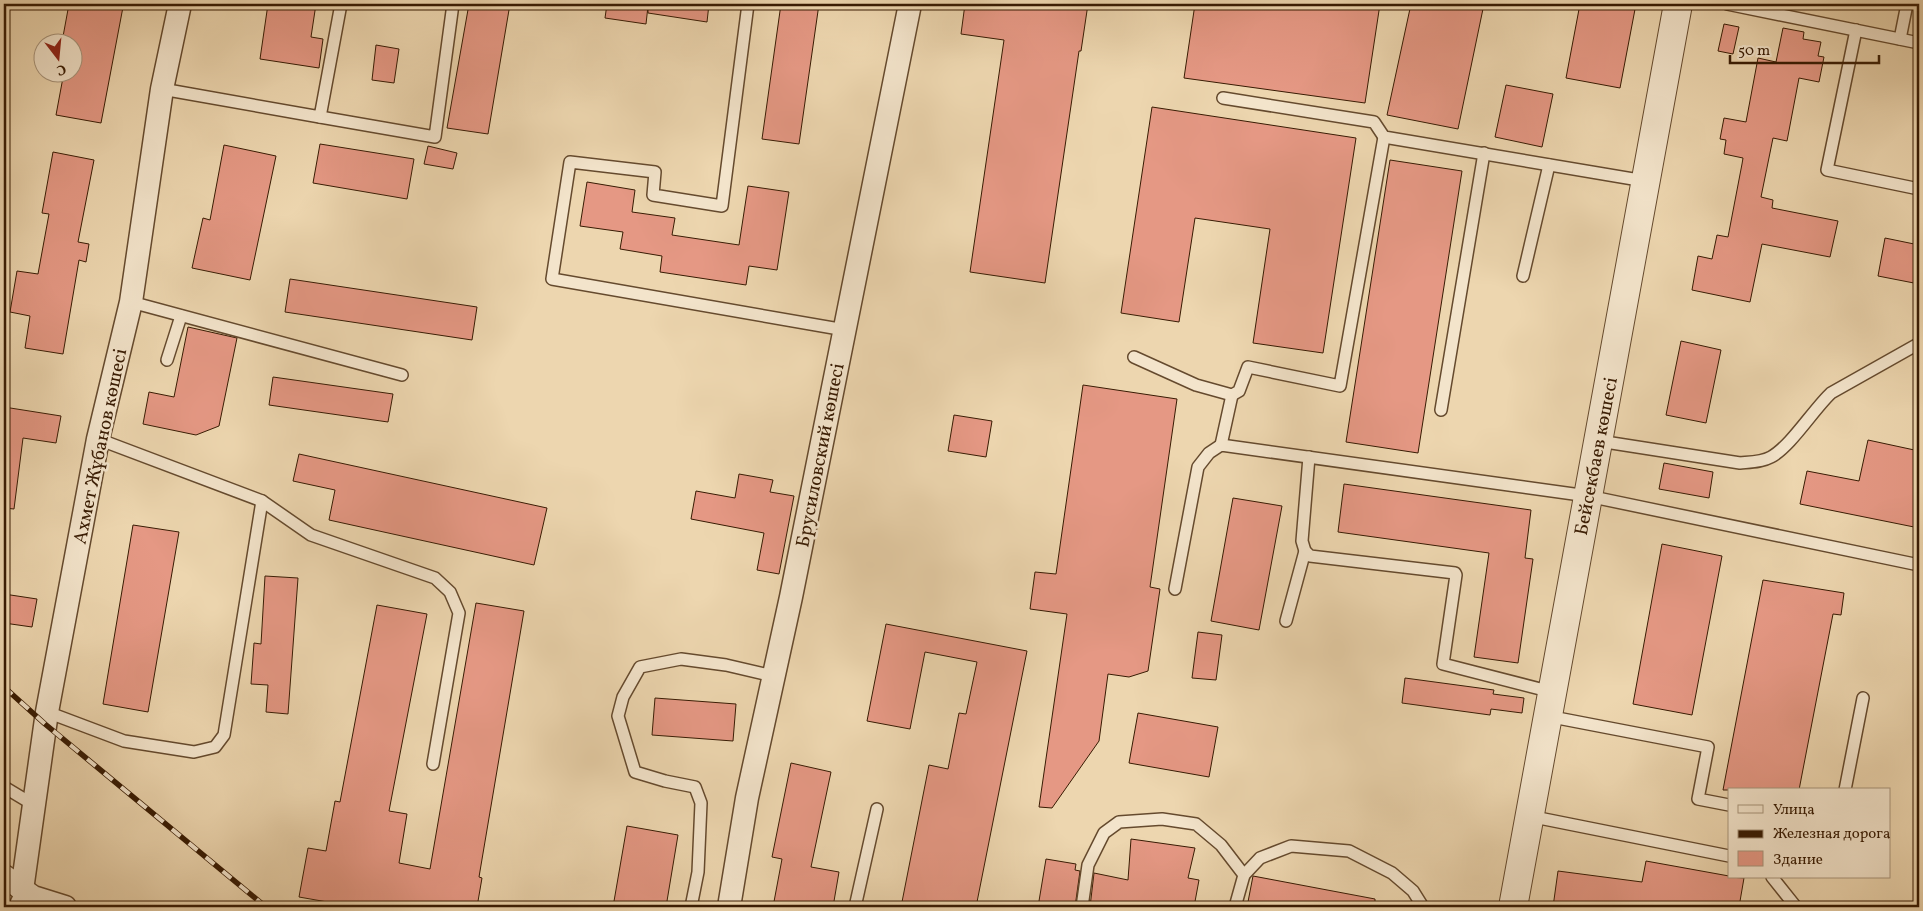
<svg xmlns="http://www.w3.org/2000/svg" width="1923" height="911" font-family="Vollkorn,serif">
	<rect width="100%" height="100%" fill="#edd6af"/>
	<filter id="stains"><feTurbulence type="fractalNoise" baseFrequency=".004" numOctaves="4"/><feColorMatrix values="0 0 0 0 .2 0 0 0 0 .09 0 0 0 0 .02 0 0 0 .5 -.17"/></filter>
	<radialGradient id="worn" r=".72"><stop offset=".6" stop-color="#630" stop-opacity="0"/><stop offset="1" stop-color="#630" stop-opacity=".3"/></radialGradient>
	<g fill="#e59884" stroke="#381b03">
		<polygon points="69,4 106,4 123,7 101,123 56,115 64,72 72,72 72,42 62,42"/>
		<polygon points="268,4 316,4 311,37 323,39 319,68 260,59"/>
		<polygon points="469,4 510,4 488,134 447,128"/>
		<polygon points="607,4 709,4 707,22 648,13 648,6 646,24 605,18"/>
		<polygon points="781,4 819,4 799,144 762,139"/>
		<polygon points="965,4 1088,4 1081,51 1079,51 1045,283 970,272 1004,40 961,34"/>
		<polygon points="1195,4 1380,4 1365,103 1184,78"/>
		<polygon points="1411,4 1484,4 1458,129 1387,115"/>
		<polygon points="1580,4 1636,4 1620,88 1566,78"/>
		<polygon points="1724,24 1739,27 1733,54 1718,51"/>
		<polygon points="1783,28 1804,32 1803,39 1821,42 1818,56 1824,57 1819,82 1799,78 1787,141 1773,138 1761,197 1773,200 1772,208 1838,221 1830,257 1762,244 1750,302 1692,290 1698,256 1712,259 1717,235 1728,237 1742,164 1743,158 1724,154 1726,140 1720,139 1724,118 1746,122 1758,58 1776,62"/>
		<polygon points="376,45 399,49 394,83 372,80"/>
		<polygon points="1506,85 1553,94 1542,147 1495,137"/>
		<polygon points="1152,107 1356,138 1323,353 1253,343 1270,229 1195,218 1179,322 1121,313"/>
		<polygon points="320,144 414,159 407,199 313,183"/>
		<polygon points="224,145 276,156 250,280 192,268 203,218 210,220"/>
		<polygon points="428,146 457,153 453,169 424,164"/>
		<polygon points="53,152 94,160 78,242 89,244 86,262 79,260 63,354 25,348 30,316 10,312 17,271 38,274 49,214 42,213"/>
		<polygon points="1390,160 1462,171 1418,453 1346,442"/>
		<polygon points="587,182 635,190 632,212 675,218 672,235 739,245 748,186 789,192 777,270 749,266 746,285 660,272 662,256 620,249 623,232 580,226"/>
		<polygon points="1885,238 1919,245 1919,284 1878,276"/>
		<polygon points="290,279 477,307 472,340 285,312"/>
		<polygon points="188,327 237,338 219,426 196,435 143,424 149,392 174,397"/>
		<polygon points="1681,341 1721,350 1706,423 1666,415"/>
		<polygon points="273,377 393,394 388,422 269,405"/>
		<polygon points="1083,385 1177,399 1150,587 1160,589 1148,671 1129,677 1108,674 1099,741 1052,808 1039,807 1067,614 1030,609 1035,572 1056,574"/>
		<polygon points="4,407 61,416 56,443 23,438 14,509 4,508"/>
		<polygon points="954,415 992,421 986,457 948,451"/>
		<polygon points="1868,440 1919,451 1919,528 1800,504 1807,471 1859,481"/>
		<polygon points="299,454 547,508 534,565 329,520 335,490 293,481"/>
		<polygon points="1664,463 1713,472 1709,498 1659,489"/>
		<polygon points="739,474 773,480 770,492 794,496 779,574 757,570 764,533 691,519 696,491 735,498"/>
		<polygon points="1344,484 1531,510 1525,558 1533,559 1518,663 1474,657 1489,553 1338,532"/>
		<polygon points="1233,498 1282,506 1259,630 1211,621"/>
		<polygon points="133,525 179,532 148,712 103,704"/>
		<polygon points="1662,544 1722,556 1692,715 1633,704"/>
		<polygon points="265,576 298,578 288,714 266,712 268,685 251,684 254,643 261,644"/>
		<polygon points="1763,580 1844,593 1841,615 1833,614 1799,790 1723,790"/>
		<polygon points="4,594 37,599 32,627 4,623"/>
		<polygon points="476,603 524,611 479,877 482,878 477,907 356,907 299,897 308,848 326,851 335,801 340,802 377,605 427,614 389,811 407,814 399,863 430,869"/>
		<polygon points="886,624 1027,651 976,907 901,907 929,765 948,769 959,713 966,714 977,662 925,652 910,729 867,721"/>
		<polygon points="1198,632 1222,635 1216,680 1192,678"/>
		<polygon points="1405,678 1494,690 1493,694 1524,698 1522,713 1491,709 1490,715 1402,703"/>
		<polygon points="655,698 736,704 733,741 652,735"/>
		<polygon points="1138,713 1218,727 1209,777 1129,763"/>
		<polygon points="791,763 831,772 811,867 839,872 833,907 773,907 782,859 772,857"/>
		<polygon points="627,826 678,835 666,907 613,907"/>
		<polygon points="1131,839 1195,848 1188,878 1199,880 1194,907 1090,907 1094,873 1128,880"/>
		<polygon points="1046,859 1076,864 1075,870 1080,871 1075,907 1038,907"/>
		<polygon points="1646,861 1729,876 1729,877 1744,878 1739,907 1553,907 1558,871 1642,882"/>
		<polygon points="1253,876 1375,899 1375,907 1247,907"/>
	</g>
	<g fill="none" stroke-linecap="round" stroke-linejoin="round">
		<defs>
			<g id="service">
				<polyline points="748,4 722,206 653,195 655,172 570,162 552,279 845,330"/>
				<polyline points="1727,4 1919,43"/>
				<polyline points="1856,30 1827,170 1919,189"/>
				<polyline points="1900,39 1907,4"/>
				<polyline points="162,89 320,117 341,4"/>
				<polyline points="1223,98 1374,122 1384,137 1645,181"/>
				<polyline points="320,117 435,137 453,4"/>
				<polyline points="1523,276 1549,165"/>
				<polyline points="131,302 402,375"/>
				<polyline points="1134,357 1196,385 1232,395 1239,391 1248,367 1340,386 1384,137"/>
				<polyline points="167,360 181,316"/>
				<polyline points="1441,410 1484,153"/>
				<polyline points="98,439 262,501 311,535 435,578 450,592 459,613 433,764"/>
				<path d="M1599 441 1740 463C1751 462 1762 462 1771 457 1791 446 1813 410 1831 393L1918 344"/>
				<polyline points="1221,445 1232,395"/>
				<polyline points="1309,457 1302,541 1305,551 1310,556 1455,573 1456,575 1443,664 1552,692"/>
				<polyline points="1175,589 1198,467 1209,453 1221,445 1588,496 1919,565"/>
				<polyline points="1286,621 1305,551"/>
				<polyline points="47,712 124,741 194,752 215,747 224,735 262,501"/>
				<polyline points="1547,716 1708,747 1698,799 1729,805"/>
				<polyline points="4,787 34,805"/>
				<polyline points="1845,790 1863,698"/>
				<polyline points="1529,816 1729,856"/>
				<polyline points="1244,875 1260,858 1291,846 1349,851 1392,873 1413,891 1423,907"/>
				<polyline points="1772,877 1796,907"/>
				<polyline points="14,907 22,890"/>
				<polyline points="691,907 698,872 701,803 695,787 665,781 635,772 618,716 623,697 640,667 681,659 726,665 773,676"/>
				<polyline points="855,907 877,809"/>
				<polyline points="1082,907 1088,865 1104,833 1119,822 1162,819 1196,824 1221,845 1244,875 1235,907"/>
			</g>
			<g id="minor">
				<polyline points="4,876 33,897 65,907"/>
				<polyline points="22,890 47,712 98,439 131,302 162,89 180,4"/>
				<polyline points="729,907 747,798 791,597 910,4"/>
			</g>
			<polyline id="tertiary" points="1513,907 1678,4"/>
		</defs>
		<use href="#service" stroke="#654a2e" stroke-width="14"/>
		<use href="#minor" stroke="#654a2e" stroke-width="25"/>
		<use href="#tertiary" stroke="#654a2e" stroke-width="30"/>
		<use href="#service" stroke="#f3e4cb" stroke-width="11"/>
		<use href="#minor" stroke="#f3e4cb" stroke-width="22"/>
		<use href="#tertiary" stroke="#f3e4cb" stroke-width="28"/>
		<defs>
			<polyline id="rail" points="4,687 45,724 266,907"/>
		</defs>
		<use href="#rail" stroke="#381b03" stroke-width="5.5"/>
		<use href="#rail" stroke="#f3e4cb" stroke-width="4" stroke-dasharray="11" stroke-linecap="butt"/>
	</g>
	<g text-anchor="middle" stroke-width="5" stroke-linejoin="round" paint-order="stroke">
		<g font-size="19" fill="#381b03" stroke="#f3e4cb">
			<text transform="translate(99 446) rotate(-78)" y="7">Ахмет Жұбанов көшесі</text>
			<text transform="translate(819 455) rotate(-79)" y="7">Брусиловский көшесі</text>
			<text transform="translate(1595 456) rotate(-79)" y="7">Бейсекбаев көшесі</text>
		</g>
	</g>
	<rect width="1923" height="911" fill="none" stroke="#edd6af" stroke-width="20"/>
	<rect x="5" y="5" width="1913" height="901" fill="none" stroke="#381b03" stroke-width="2.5"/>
	<rect x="10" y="10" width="1903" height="891" fill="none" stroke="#381b03"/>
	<rect x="1728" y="788" width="162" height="90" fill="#f3e4cb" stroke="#a8947b"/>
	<rect x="1738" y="805" width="25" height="8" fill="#f3e4cb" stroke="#a8947b"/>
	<text x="1773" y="814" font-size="15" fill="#381b03">Улица</text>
	<rect x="1738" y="830" width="25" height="8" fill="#381b03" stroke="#a8947b"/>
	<text x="1773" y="838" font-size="15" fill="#381b03">Железная дорога</text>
	<rect x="1738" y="851" width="25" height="15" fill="#e59884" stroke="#a8947b"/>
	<text x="1773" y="864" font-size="15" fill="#381b03">Здание</text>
	<g transform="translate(58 58) rotate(164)"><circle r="24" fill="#f3e4cb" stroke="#a8947b"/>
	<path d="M0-4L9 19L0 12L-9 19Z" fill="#8f2418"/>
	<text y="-8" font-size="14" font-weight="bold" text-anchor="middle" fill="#381b03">С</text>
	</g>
	<path d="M1730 55v8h149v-8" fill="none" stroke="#381b03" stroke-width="2.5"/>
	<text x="1738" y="55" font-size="15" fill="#381b03" stroke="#f3e4cb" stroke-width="4" paint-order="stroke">50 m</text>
	<rect width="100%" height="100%" filter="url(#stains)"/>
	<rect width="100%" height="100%" fill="url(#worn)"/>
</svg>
